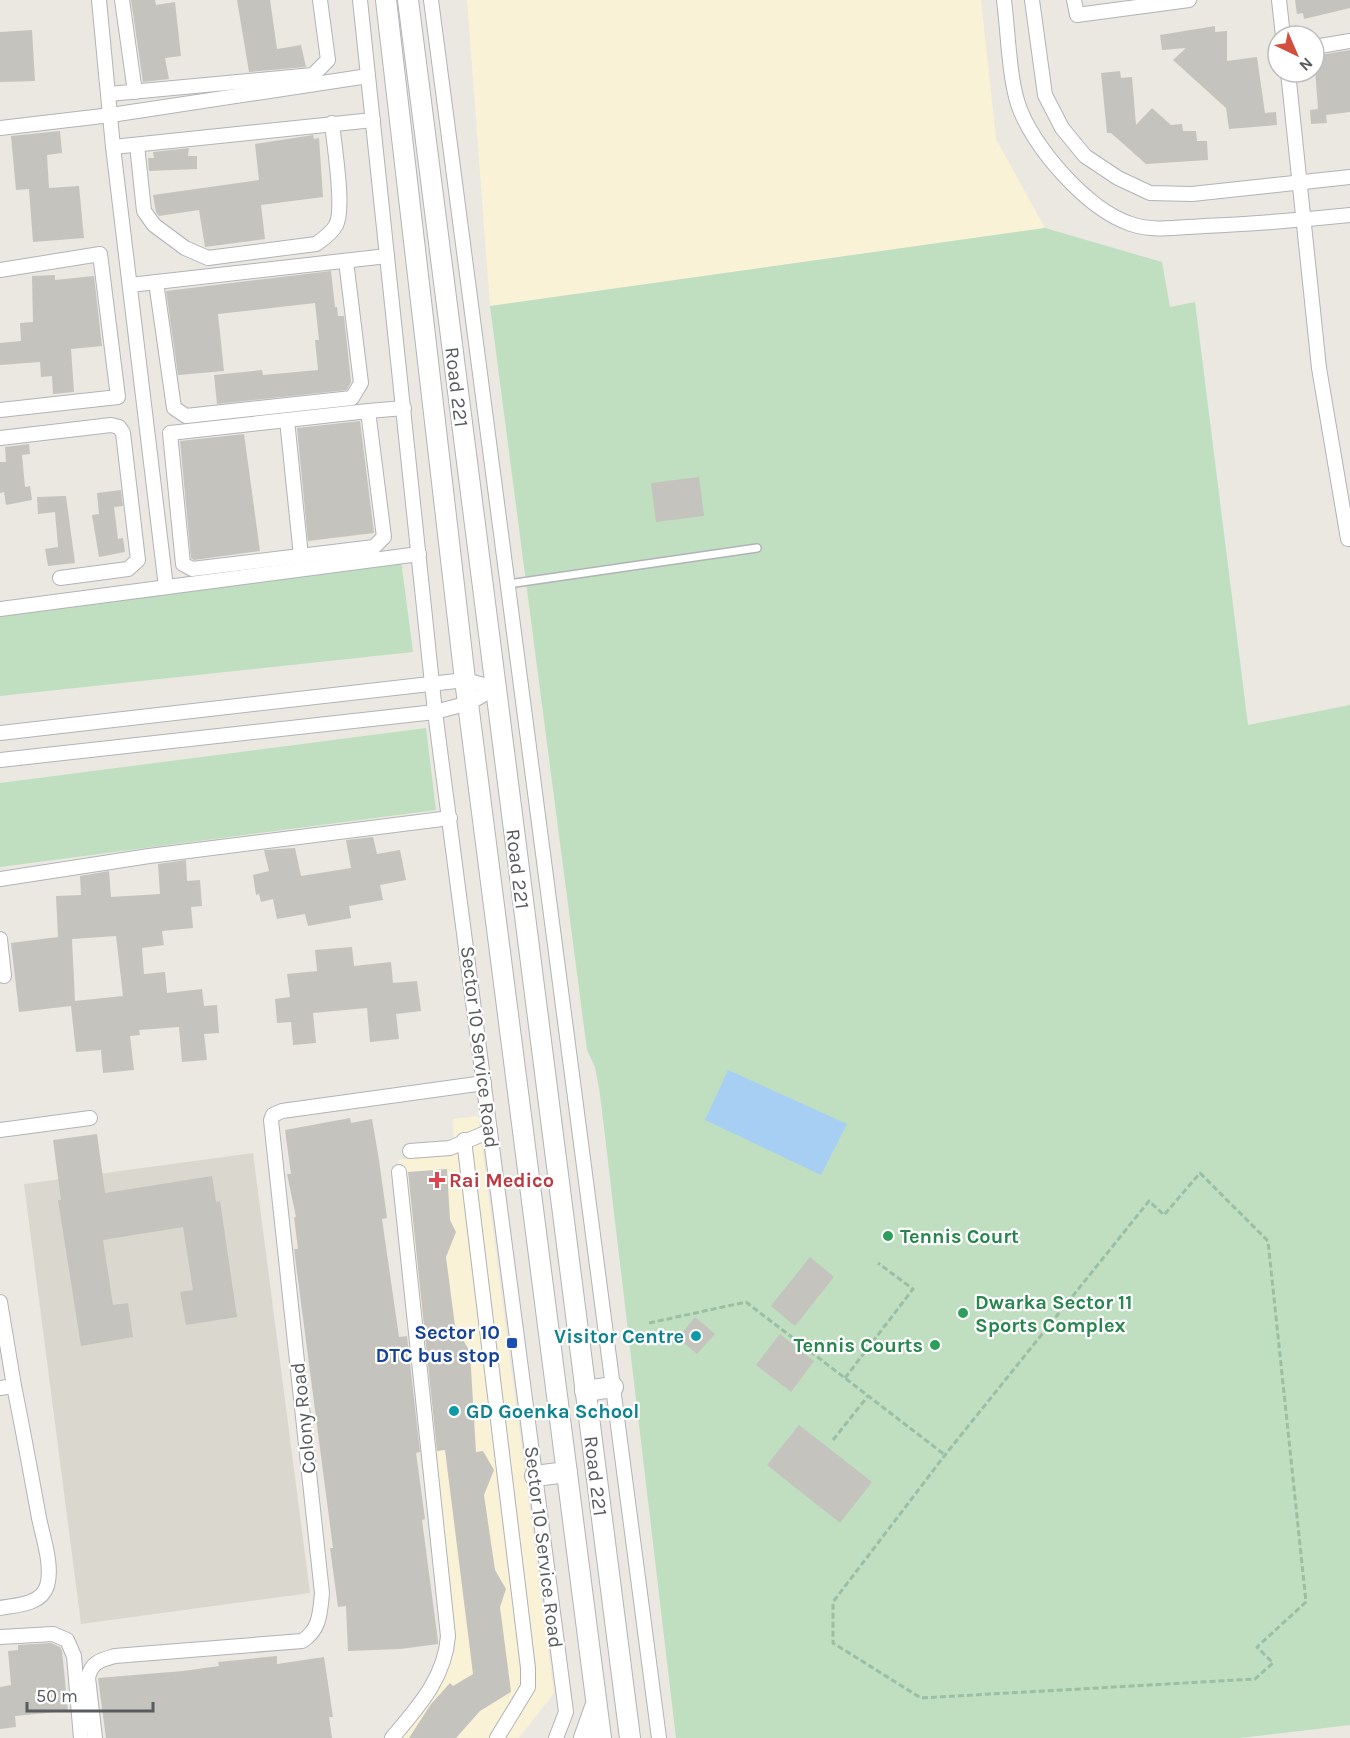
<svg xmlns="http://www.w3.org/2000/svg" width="1350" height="1738" font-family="Karla,sans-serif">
	<rect width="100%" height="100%" fill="#eae8e0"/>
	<g fill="#f9f2d7">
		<polygon points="467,0 981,0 996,139 1045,228 490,306"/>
		<polygon points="478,1116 554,1693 519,1738 388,1738 455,1652 398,1160 454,1152 453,1119"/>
	</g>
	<polygon fill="#dad7cf" points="253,1153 310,1593 81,1624 24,1184"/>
	<g fill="#bfdfc0">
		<polygon points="1045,228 1162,262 1170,307 1195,302 1248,725 1350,705 1350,1725 1240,1738 676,1738 600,1094 595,1067 587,1050 490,306"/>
		<polygon points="401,560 413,652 0,696 0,607"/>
		<polygon points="426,728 436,810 0,867 0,783"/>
	</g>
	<polygon fill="#a7cff4" points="728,1070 847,1124 821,1175 705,1120"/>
	<g fill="#c5c3bd" fill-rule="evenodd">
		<polygon points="131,0 155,0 156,5 175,2 181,56 165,58 169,79 143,82"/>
		<polygon points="237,0 270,0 277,49 301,45 306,67 249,72"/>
		<polygon points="1295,0 1350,0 1350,8 1304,19 1303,13 1297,14"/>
		<polygon points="1215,26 1215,32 1227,31 1227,61 1257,57 1265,113 1276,112 1277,125 1229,129 1226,108 1173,60 1186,48 1162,50 1160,35"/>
		<polygon points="32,30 35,81 0,82 0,32"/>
		<polygon points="1350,50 1350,112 1326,115 1327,123 1311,124 1310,110 1318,109 1314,56"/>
		<polygon points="1120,71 1121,78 1132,77 1136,125 1152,108 1171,125 1182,124 1183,131 1196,131 1197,141 1207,141 1208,160 1146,164 1111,133 1107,133 1101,73"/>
		<polygon points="60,131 62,153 47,155 49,188 79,186 84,238 33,242 29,189 16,190 11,136"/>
		<polygon points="313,135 314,139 319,138 323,197 261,205 265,239 205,247 199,210 159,216 156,212 153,195 259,180 255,144"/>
		<polygon points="189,148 188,156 197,156 197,169 149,171 148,158 154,158 153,152"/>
		<polygon points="331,271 335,307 337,307 338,316 344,316 351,382 347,390 217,404 214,375 262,370 263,375 318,370 315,340 319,340 315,303 218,314 224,371 178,375 166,291"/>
		<polygon points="55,275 55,280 94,276 102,346 71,349 74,392 53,394 52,376 41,377 40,362 0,365 0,343 21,341 20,323 33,322 32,276"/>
		<polygon points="360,421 374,533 308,541 297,428"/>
		<polygon points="244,434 260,551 194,560 191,558 180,441"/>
		<polygon points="29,444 30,454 22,455 25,487 30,486 32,500 6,505 4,492 0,493 0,462 6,462 5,447"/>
		<polygon points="699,477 704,516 656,522 651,483"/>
		<polygon points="121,490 123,506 114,507 118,539 123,538 125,552 99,557 92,515 99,514 97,493"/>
		<polygon points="66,496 75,563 48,566 45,549 58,547 55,512 38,514 37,497"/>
		<polygon points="373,837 377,854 400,850 406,880 380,885 383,900 349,906 351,918 308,926 305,914 277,919 273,899 261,902 259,894 256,895 253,875 269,871 264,850 295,848 301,876 351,868 346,840"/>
		<path d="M186 860 187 881 200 880 202 906 191 907 193 928 162 931 164 945 142 948 144 974 165 972 167 993 202 989 204 1006 217 1005 219 1033 204 1034 207 1060 182 1062 179 1027 139 1030 140 1035 130 1036 134 1070 103 1073 101 1050 76 1052 71 1006 19 1012 11 943 58 937 56 896 81 895 80 876 109 871 111 897 160 894 158 864ZM116 936 123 996 75 1001 72 939Z"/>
		<polygon points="352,947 354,966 391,962 393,983 417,981 421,1011 396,1014 399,1039 370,1042 367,1008 313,1013 316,1043 293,1045 291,1022 277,1023 275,999 290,997 287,974 317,971 315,950"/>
		<polygon points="350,1118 351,1123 372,1119 379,1160 387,1218 382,1219 399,1337 407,1336 420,1452 416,1453 425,1519 422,1520 438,1641 438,1644 400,1649 348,1651 346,1606 338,1607 330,1548 333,1548 294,1249 298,1249 294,1217 296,1217 287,1174 291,1174 285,1130"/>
		<polygon points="97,1134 105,1193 212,1176 216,1202 220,1201 237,1317 186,1325 180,1292 193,1290 183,1227 103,1240 113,1305 128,1303 133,1337 81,1346 58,1200 61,1200 53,1140"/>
		<polygon points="447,1169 450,1220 456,1232 446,1257 455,1326 470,1352 476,1452 483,1451 494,1470 484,1495 495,1570 506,1589 500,1607 511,1692 480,1711 456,1738 409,1738 431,1704 450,1683 453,1686 473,1674 445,1450 437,1451 408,1172"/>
		<polygon points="810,1257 834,1277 795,1326 771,1306"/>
		<polygon points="695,1317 715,1334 697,1354 678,1338"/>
		<polygon points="780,1334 814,1361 791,1392 756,1365"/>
		<polygon points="799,1425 872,1482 840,1523 767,1465"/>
		<polygon points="51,1643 60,1647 62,1651 68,1711 15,1716 16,1727 0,1729 0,1687 11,1685 8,1651 18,1650 18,1645"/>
		<polygon points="277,1656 277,1664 324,1657 333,1717 329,1717 332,1738 106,1738 98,1678 183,1671 219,1666 218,1662"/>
	</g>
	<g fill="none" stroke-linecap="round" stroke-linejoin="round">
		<defs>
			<polyline id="lane" points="508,584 757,548"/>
			<g id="street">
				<polyline points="99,0 113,147 166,587"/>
				<polyline points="122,0 135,92"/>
				<polyline points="360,0 435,712 566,1712 556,1738"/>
				<polyline points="431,0 659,1738"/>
				<path d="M1004 0C1008 31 1009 76 1018 104 1032 147 1088 210 1131 224 1154 232 1181 227 1204 226 1253 224 1301 220 1350 215"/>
				<polyline points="1032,0 1045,95 1062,128 1085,156 1118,178 1150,193 1192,194 1350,177"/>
				<polyline points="1074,0 1077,15 1189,0"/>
				<polyline points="1279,0 1283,36"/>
				<polyline points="1314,47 1350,41"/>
				<polyline points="1288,72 1319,368 1348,539"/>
				<polyline points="109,94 313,75 328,60 320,0"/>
				<polyline points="0,128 111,115 368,76"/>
				<path d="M137 145 144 211 154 225 185 248 208 258 316 244C323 239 332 233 336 225 345 209 334 145 332 123"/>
				<polyline points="113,147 373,120"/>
				<polyline points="0,270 100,254 118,397 0,410"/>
				<polyline points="156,282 174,408 186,416 352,398 361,383 346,261"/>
				<polyline points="130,285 387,256"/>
				<polyline points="368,411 384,537 374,547 192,569 183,564 170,433 368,411 404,408"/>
				<polyline points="287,420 301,556"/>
				<polyline points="0,438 111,425 119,427 123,433 138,560 128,569 60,578"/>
				<polyline points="0,609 419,554"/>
				<polyline points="0,733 465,680 495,688"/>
				<polyline points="0,760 435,712 469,703 495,688"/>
				<polyline points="0,879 149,856 450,818"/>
				<polyline points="0,939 4,976"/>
				<polyline points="0,1130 90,1118"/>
				<polyline points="464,1140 528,1668 528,1687 497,1738"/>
				<polyline points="410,1151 450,1148 490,1131"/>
				<polyline points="0,1302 14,1386 0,1388"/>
				<path d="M0 1608C16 1605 41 1605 47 1586 53 1566 43 1538 39 1518 31 1474 23 1430 14 1386"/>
				<polyline points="0,1637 53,1634 67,1640 74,1656 81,1738"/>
				<path d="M95 1738 88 1678C91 1662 101 1660 115 1656L302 1641C320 1630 320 1613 322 1593L271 1120 273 1115 282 1111 484 1083"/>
				<path d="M392 1738C418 1707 445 1678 448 1636L399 1172"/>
			</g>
			<g id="secondary">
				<polyline points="386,0 465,680 601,1738"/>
				<polyline points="408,0 630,1738"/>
				<polyline points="585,1391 613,1387"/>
				<polyline points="535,1476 567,1472"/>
				<polyline points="584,1738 595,1707"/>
			</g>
		</defs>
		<use href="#lane" stroke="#b1b3b7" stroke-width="10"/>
		<use href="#street" stroke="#b1b3b7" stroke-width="16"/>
		<use href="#secondary" stroke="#b2b4b9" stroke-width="22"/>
		<g stroke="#9abfa6" stroke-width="3" stroke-dasharray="6 3" stroke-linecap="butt">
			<polygon points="1200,1173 1268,1241 1306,1602 1257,1647 1273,1663 1255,1679 921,1698 833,1643 833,1602 945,1455 1149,1201 1164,1215"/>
			<polyline points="649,1323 746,1302 945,1455"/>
			<polyline points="845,1378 913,1289 878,1263"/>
			<polyline points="833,1440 868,1396"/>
		</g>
		<use href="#lane" stroke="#fff" stroke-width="7"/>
		<use href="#street" stroke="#fff" stroke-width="14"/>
		<use href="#secondary" stroke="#fff" stroke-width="20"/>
	</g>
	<path fill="#e0444e" stroke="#fff" stroke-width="2" d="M434 1171h6v6h6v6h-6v6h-6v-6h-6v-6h6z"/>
	<g fill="#2e9e5b" stroke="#fff" stroke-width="2">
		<circle cx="888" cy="1236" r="6"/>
		<circle cx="963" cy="1313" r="6"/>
		<circle cx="935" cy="1345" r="6"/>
	</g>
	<g fill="#0f9aa8" stroke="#fff" stroke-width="2">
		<circle cx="696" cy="1336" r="6"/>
		<circle cx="454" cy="1411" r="6"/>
	</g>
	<rect fill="#1a4fb4" stroke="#fff" stroke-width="2" x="506" y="1337" width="12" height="12" rx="3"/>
	<g text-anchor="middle" stroke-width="4.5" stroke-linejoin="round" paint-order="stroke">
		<g font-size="20" fill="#595c5f" stroke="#fff">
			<text transform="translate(457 387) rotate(83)" y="7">Road 221</text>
			<text transform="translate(518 869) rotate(83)" y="7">Road 221</text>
			<text transform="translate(480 1047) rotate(83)" y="7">Sector 10 Service Road</text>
			<text transform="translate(303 1418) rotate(-96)" y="7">Colony Road</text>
			<text transform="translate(596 1476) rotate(83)" y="7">Road 221</text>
			<text transform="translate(544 1547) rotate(83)" y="7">Sector 10 Service Road</text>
		</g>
		<g font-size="20" font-weight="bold" fill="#be3a42" stroke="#fff" text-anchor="start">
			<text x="449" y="1187">Rai Medico</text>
		</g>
		<g font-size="20" font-weight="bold" fill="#27864d" stroke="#fff" text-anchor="start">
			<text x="900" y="1243">Tennis Court</text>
			<text x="975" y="1309">Dwarka Sector 11<tspan x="975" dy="23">Sports Complex</tspan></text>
			<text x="923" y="1352" text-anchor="end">Tennis Courts</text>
		</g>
		<g font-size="20" font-weight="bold" fill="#164399" stroke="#fff" text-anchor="end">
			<text x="500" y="1339">Sector 10<tspan x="500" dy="23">DTC bus stop</tspan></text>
		</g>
		<g font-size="20" font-weight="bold" fill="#0d838f" stroke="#fff" text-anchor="end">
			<text x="684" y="1343">Visitor Centre</text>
			<text x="466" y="1418" text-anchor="start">GD Goenka School</text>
		</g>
	</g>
	<g transform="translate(1296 54) rotate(136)"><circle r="28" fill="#ffffff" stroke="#bdbebf" stroke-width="1.5"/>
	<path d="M0-4.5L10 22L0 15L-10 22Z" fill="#d34f3d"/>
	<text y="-9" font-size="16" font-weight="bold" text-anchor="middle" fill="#595c5f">N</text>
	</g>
	<path d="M27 1702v9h126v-9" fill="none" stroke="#595c5f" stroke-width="3"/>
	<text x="36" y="1702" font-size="18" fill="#595c5f" stroke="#ffffff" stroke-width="4.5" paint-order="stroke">50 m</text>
</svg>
